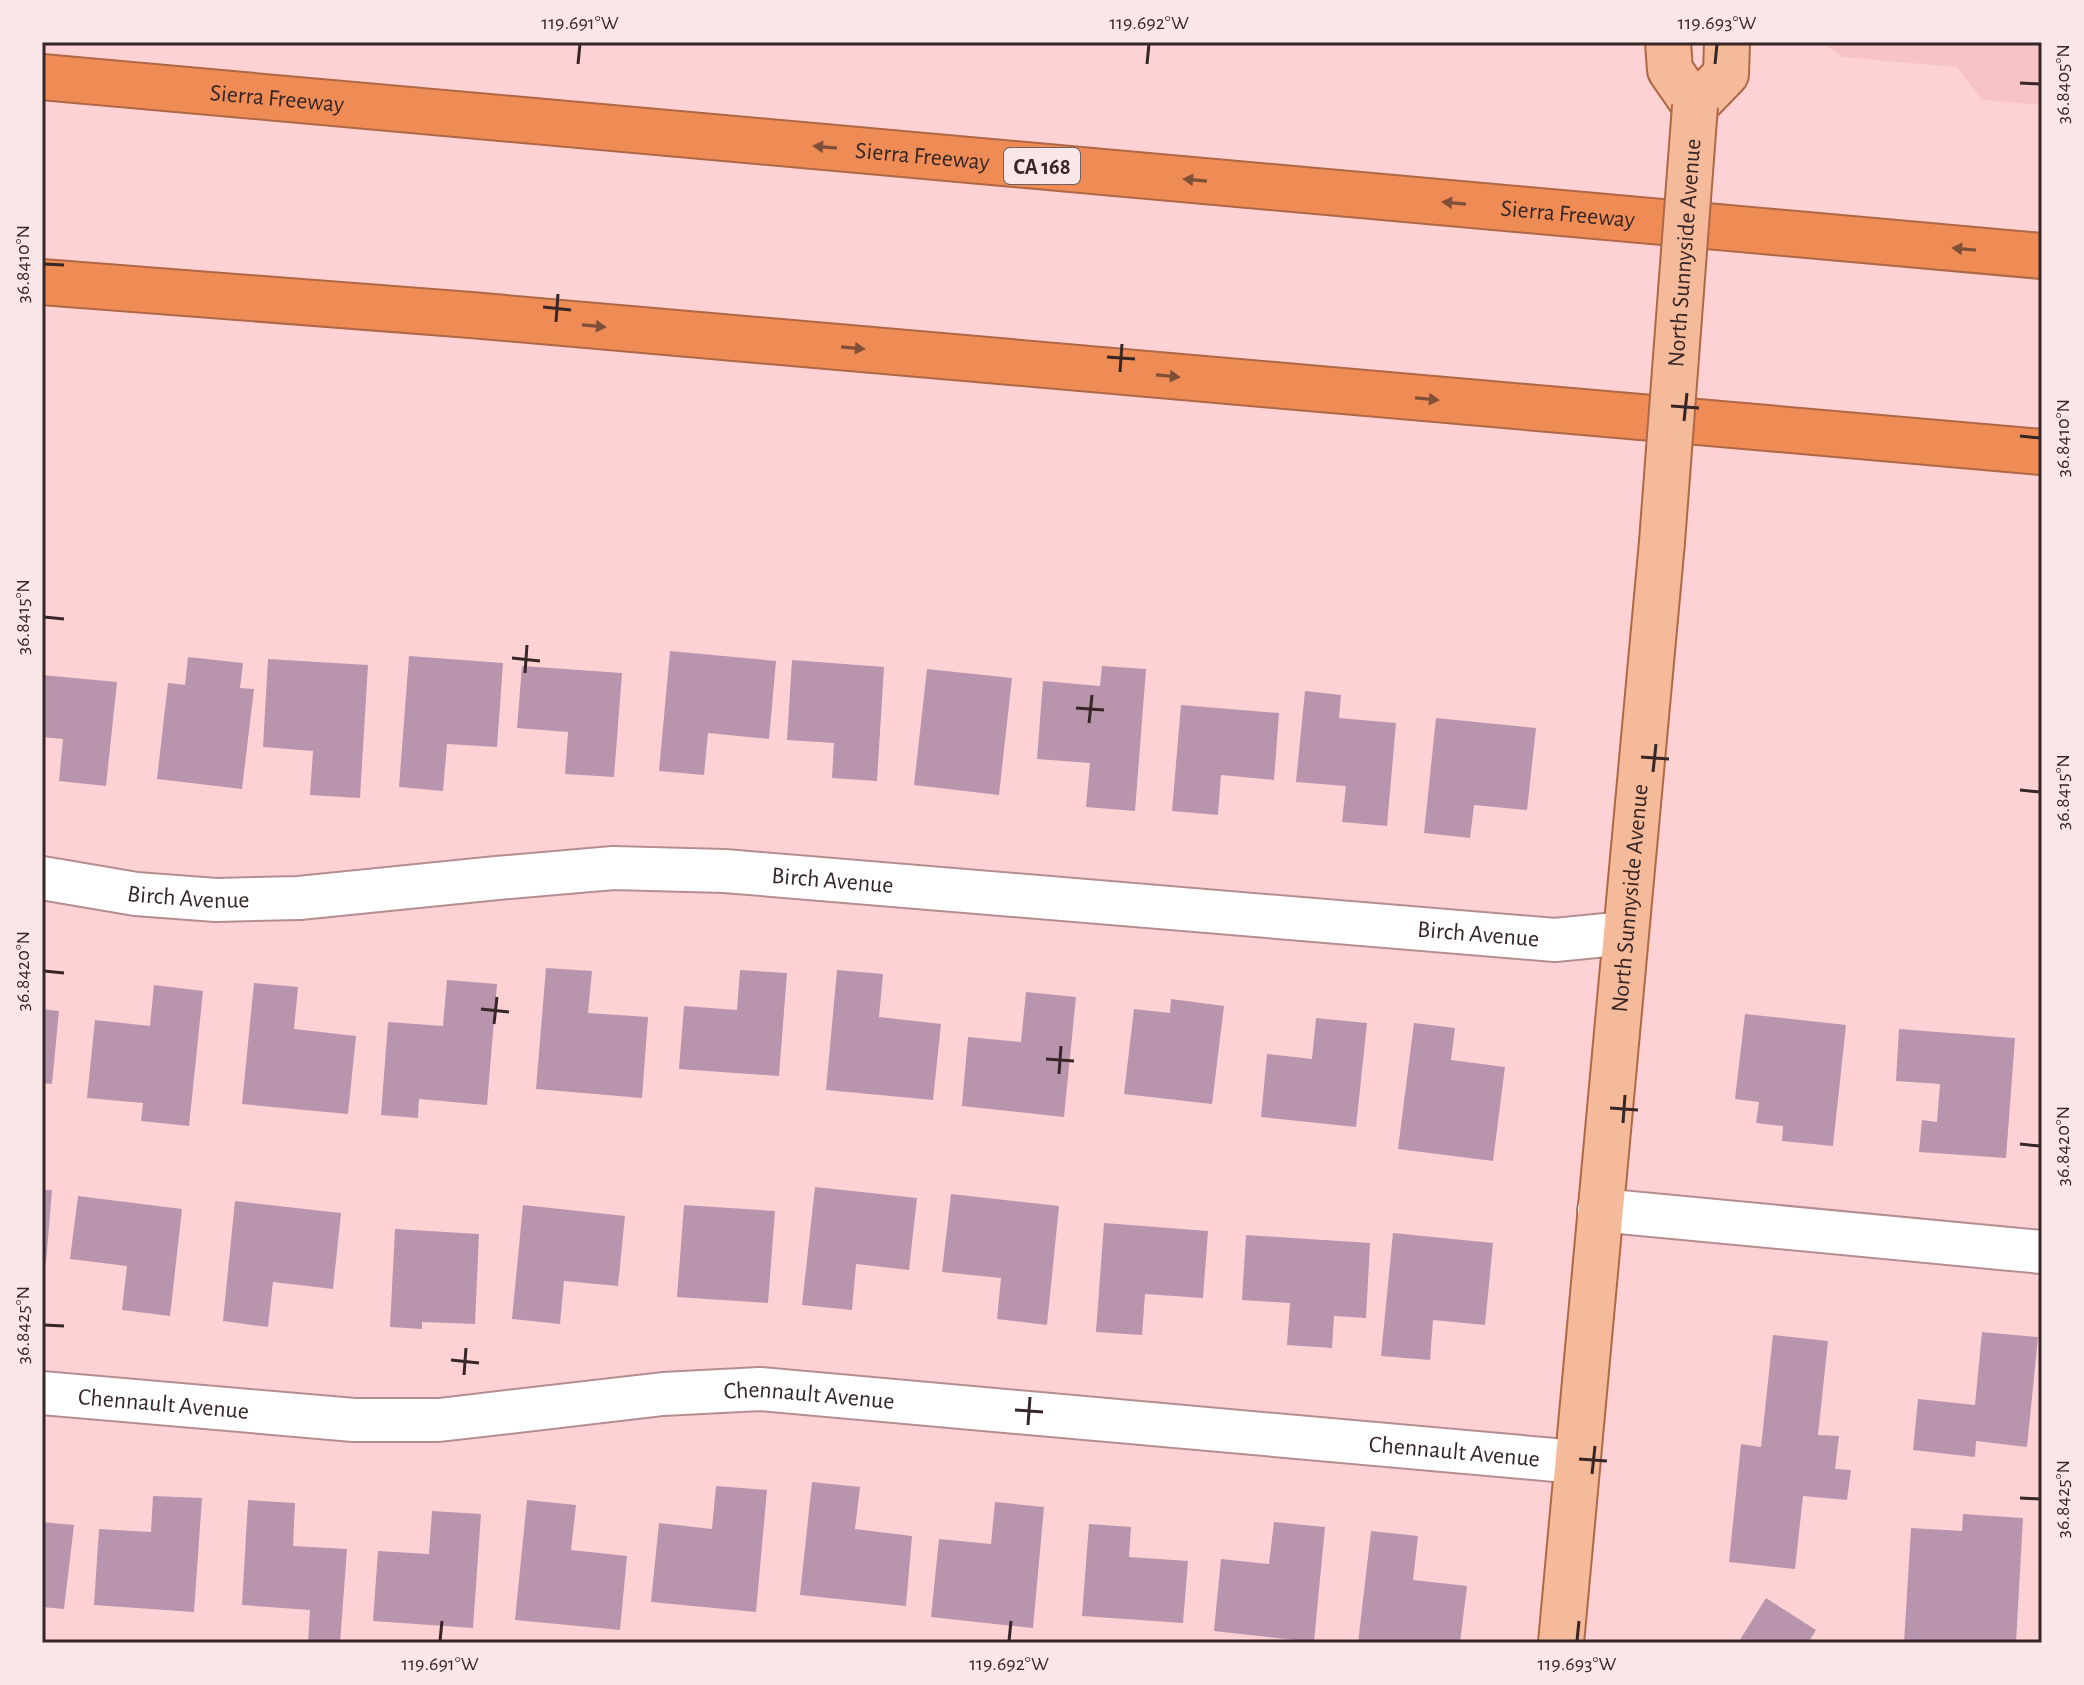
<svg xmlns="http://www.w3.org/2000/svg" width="2084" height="1685" font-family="'Alegreya Sans',sans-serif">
	<rect width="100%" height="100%" fill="#fed2d5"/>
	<polygon fill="#f7c3c7" points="1821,42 2042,42 2042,105 1982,100 1957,67 1842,57"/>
	<g fill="#b994ad">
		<polygon points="670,651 776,661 769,739 708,733 704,775 659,771"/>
		<polygon points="409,656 503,663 497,747 447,744 443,791 399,787"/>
		<polygon points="188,657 243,663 240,688 254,689 242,789 157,779 168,683 185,685"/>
		<polygon points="268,659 368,665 360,798 310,795 313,751 263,747"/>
		<polygon points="792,660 884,667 877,781 832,778 834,743 787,740"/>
		<polygon points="522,666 622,673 614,777 565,774 568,732 517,728"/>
		<polygon points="1102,666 1146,669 1135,811 1086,807 1090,763 1037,759 1043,681 1100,686"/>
		<polygon points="927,669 1012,678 999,795 914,785"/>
		<polygon points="42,675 117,682 106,786 59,781 63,739 42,737"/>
		<polygon points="1305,691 1341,695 1339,718 1396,723 1387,826 1342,822 1346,786 1296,782"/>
		<polygon points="1181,705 1279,713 1274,780 1221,775 1218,815 1172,811"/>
		<polygon points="1436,718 1536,728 1527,810 1474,805 1470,838 1424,833"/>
		<polygon points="546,968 592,971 588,1013 648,1017 642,1098 536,1089"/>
		<polygon points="740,970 787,973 779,1076 679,1069 684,1006 737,1010"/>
		<polygon points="837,970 883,974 879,1017 941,1024 933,1100 826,1090"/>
		<polygon points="447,980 497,984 487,1105 419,1099 418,1118 381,1115 388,1022 443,1026"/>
		<polygon points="254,983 298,987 294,1029 356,1036 348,1114 242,1104"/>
		<polygon points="154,985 203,991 189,1126 141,1121 143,1103 87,1098 95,1020 150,1026"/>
		<polygon points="1026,992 1076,997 1064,1117 962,1106 968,1037 1021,1042"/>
		<polygon points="1171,999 1224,1006 1212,1104 1124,1094 1134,1009 1170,1013"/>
		<polygon points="42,1009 59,1011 52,1084 42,1083"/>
		<polygon points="1745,1014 1846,1025 1833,1146 1782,1141 1783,1126 1756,1123 1759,1102 1735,1099"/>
		<polygon points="1316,1018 1367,1023 1356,1127 1261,1117 1267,1054 1312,1059"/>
		<polygon points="1414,1023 1455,1028 1451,1060 1505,1067 1493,1161 1398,1149"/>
		<polygon points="1899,1029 2015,1038 2006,1158 1919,1152 1922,1120 1937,1122 1940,1084 1896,1081"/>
		<polygon points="815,1187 917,1198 909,1270 856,1264 852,1310 802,1305"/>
		<polygon points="42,1190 52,1190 46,1263 42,1262"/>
		<polygon points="951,1194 1059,1206 1047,1325 997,1319 1001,1278 942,1272"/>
		<polygon points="78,1196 182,1209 170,1316 122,1310 127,1266 70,1259"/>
		<polygon points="235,1201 341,1213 333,1289 273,1282 268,1327 223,1321"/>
		<polygon points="523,1205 625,1216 618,1286 564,1281 560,1324 512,1319"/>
		<polygon points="684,1205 775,1211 768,1303 677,1297"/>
		<polygon points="1104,1223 1208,1231 1203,1298 1145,1294 1142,1335 1096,1332"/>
		<polygon points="395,1229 479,1234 475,1324 422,1322 422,1329 390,1327"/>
		<polygon points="1393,1233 1493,1243 1485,1325 1433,1320 1430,1360 1381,1356"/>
		<polygon points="1246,1235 1370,1243 1366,1318 1334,1316 1332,1348 1287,1345 1290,1303 1242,1300"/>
		<polygon points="1982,1332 2038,1337 2027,1447 1976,1441 1975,1457 1913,1450 1918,1399 1975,1405"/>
		<polygon points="1773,1335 1828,1341 1818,1435 1839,1436 1835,1469 1851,1470 1847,1500 1803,1496 1795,1569 1729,1562 1741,1444 1761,1447"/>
		<polygon points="812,1482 860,1487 855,1529 912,1536 906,1606 800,1595"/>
		<polygon points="716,1486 767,1490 756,1612 651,1602 659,1523 712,1529"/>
		<polygon points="153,1496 202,1498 194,1612 94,1605 99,1529 151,1532"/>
		<polygon points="248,1500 295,1503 293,1546 347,1549 340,1643 308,1643 310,1610 242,1605"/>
		<polygon points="527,1500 576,1505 571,1550 627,1556 620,1630 515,1620"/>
		<polygon points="995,1502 1044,1507 1033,1628 931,1617 939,1539 991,1544"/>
		<polygon points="432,1511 481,1514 473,1628 373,1621 378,1551 429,1554"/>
		<polygon points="1963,1514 2023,1518 2016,1643 1904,1643 1911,1528 1962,1531"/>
		<polygon points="42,1522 74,1525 64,1609 42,1607"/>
		<polygon points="1274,1522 1325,1527 1314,1642 1214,1631 1221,1559 1269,1564"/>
		<polygon points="1089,1524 1131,1527 1129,1557 1188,1561 1183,1623 1082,1616"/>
		<polygon points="1371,1531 1418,1536 1413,1580 1467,1586 1460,1643 1358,1643"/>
		<polygon points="1766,1598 1816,1630 1808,1643 1738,1643"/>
	</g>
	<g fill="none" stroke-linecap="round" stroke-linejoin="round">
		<defs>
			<g id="minor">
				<path id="s1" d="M42 878 136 894 216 900 299 898 497 878 613 868 725 871 1555 940 1626 933"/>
				<polyline points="1599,1210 2042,1252"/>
				<path id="s2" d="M42 1393 354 1420H439L663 1394 760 1389 1577 1462"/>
			</g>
			<g id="major">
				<polyline points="1668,42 1670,70 1695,106 1726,74 1727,42"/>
				<path id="s3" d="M1561 1643 1662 542"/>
			</g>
			<g id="highway">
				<path id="s4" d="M42 77 2042 256"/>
				<polyline points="42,282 471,315 2042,452"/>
			</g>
		</defs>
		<use href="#minor" stroke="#b58d90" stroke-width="46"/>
		<use href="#major" stroke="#ae6845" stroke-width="48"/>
		<use href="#highway" stroke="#ae6845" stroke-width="48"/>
		<use href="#minor" stroke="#fff" stroke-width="42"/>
		<use href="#major" stroke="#f5ba99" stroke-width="44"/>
		<use href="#highway" stroke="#ef8c55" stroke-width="44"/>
		<defs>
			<g id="major-bridge">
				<path id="s5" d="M1662 542 1695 106"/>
			</g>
		</defs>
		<use href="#major-bridge" stroke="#ae6845" stroke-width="48" stroke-linecap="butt"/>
		<use href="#major-bridge" stroke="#f5ba99" stroke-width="44"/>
	</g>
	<defs><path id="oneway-solid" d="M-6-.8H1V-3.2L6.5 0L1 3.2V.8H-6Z" transform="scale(2)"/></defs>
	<g fill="#804f39">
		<use href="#oneway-solid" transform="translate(825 147) rotate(-175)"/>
		<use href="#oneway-solid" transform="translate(1195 180) rotate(-175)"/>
		<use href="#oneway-solid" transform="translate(1454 203) rotate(-175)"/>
		<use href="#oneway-solid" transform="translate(1964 249) rotate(-175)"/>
		<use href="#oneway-solid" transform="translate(594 326) rotate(5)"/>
		<use href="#oneway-solid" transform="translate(853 348) rotate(5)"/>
		<use href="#oneway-solid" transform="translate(1168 376) rotate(5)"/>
		<use href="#oneway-solid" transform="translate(1427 399) rotate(5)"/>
	</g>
	<path fill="none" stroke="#362627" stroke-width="3" d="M578 64 580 44M1147 64 1149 44M1715 64 1717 44M2020 83 2040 84M44 264 64 265M543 307 571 310M556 322 558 294M1107 357 1135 359M1120 372 1122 344M1671 406 1699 408M1684 421 1687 393M2020 436 2040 438M44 617 64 619M512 658 540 661M525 673 527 645M1076 708 1104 710M1089 723 1092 695M1641 757 1669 759M1653 772 1656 744M2020 790 2040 792M44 971 64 973M481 1009 509 1012M494 1024 497 997M1046 1059 1074 1061M1059 1074 1061 1046M1610 1108 1638 1110M1623 1123 1625 1095M2020 1144 2040 1146M44 1325 64 1326M451 1360 479 1363M464 1375 466 1348M1015 1410 1043 1412M1028 1425 1030 1397M1579 1459 1607 1461M1592 1474 1595 1446M2020 1498 2040 1499M440 1641 442 1621M1009 1641 1011 1621M1577 1641 1579 1621"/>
	<g text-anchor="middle" stroke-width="6" stroke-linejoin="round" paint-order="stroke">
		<rect fill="#f9e7e8" stroke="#706061" stroke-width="2" x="1004" y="148" width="76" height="36" rx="6"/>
		<g font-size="22" font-weight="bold" fill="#362627">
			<text x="1042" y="174">CA 168</text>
		</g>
		<g font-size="24" fill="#362627" stroke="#f9e7e8">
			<text dy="8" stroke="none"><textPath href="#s4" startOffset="236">Sierra Freeway</textPath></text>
			<text dy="8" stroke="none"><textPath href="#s4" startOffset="884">Sierra Freeway</textPath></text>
			<text dy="8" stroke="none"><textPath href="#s4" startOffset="1532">Sierra Freeway</textPath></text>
			<text dy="8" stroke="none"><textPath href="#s5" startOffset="290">North Sunnyside Avenue</textPath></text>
			<text dy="8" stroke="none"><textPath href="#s1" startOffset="794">Birch Avenue</textPath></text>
			<text dy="8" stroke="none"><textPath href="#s1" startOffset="148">Birch Avenue</textPath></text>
			<text dy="8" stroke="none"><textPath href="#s3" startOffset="748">North Sunnyside Avenue</textPath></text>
			<text dy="8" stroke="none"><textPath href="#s1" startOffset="1442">Birch Avenue</textPath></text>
			<text dy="8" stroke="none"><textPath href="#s2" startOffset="770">Chennault Avenue</textPath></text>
			<text dy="8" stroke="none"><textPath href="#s2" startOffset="122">Chennault Avenue</textPath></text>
			<text dy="8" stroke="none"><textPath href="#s2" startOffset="1418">Chennault Avenue</textPath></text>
		</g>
	</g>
	<rect width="2084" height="1685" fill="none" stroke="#f9e7e8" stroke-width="88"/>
	<rect x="44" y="44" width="1996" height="1597" fill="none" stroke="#362627" stroke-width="3"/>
	<g font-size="20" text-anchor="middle" fill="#362627">
		<text x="580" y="29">119.691°W</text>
		<text x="1149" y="29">119.692°W</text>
		<text x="1717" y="29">119.693°W</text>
		<text transform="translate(2062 84) rotate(-90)" y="7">36.8405°N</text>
		<text transform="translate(22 264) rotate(-90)" y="7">36.8410°N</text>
		<text transform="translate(2062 438) rotate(-90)" y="7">36.8410°N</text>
		<text transform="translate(22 617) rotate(-90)" y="7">36.8415°N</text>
		<text transform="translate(2062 792) rotate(-90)" y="7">36.8415°N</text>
		<text transform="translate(22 971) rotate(-90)" y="7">36.8420°N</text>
		<text transform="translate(2062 1146) rotate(-90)" y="7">36.8420°N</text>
		<text transform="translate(22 1325) rotate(-90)" y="7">36.8425°N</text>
		<text transform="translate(2062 1499) rotate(-90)" y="7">36.8425°N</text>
		<text x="440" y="1670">119.691°W</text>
		<text x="1009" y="1670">119.692°W</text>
		<text x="1577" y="1670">119.693°W</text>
	</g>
</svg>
